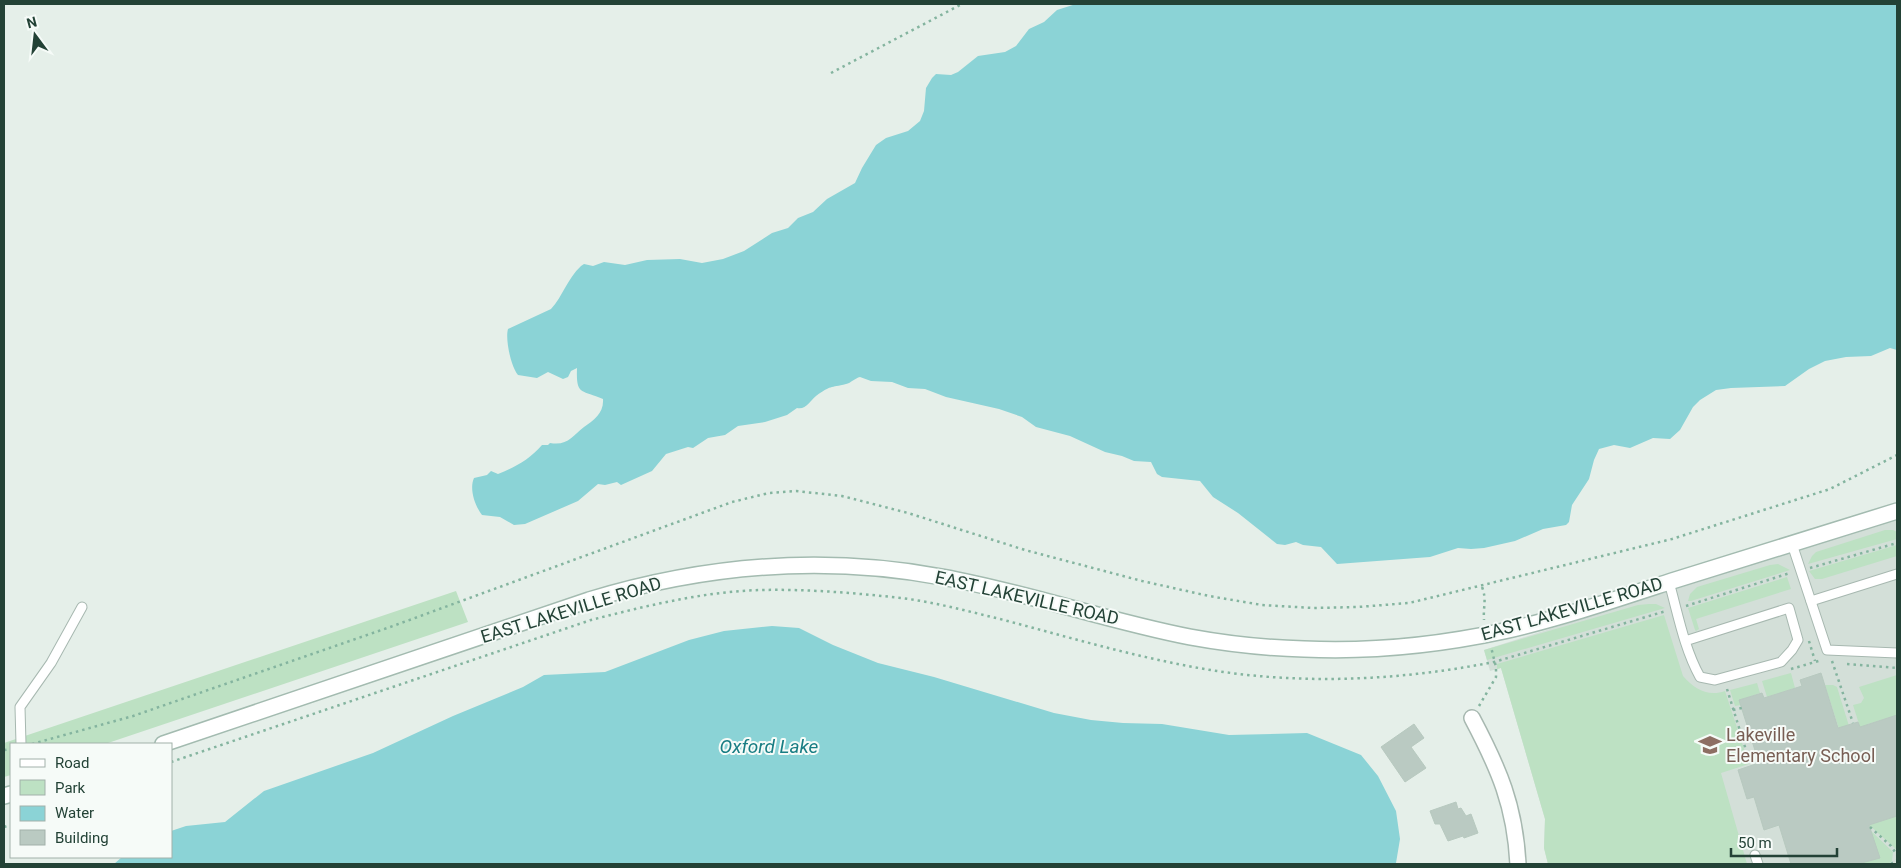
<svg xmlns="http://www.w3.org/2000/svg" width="1901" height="868" font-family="Roboto,sans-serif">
	<rect width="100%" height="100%" fill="#e5efe9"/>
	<polygon fill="#d3dfd8" points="1897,518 1897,864 1548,864 1544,848 1545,819 1501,668 1490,671 1484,650"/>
	<g fill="#bde1c3">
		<polygon points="1885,530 1893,530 1897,532 1897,539 1808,564 1812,556 1816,552"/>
		<polygon points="1897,545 1897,556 1822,579 1815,579 1809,571"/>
		<polygon points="1778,564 1790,570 1691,601 1688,601 1690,594 1697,587 1770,565"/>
		<polygon points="1787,577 1791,589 1696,619 1699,629 1696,631 1695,630 1688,608"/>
		<polygon points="456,591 468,622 105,744 11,744 11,775 4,777 4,743"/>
		<polygon points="1649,604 1656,604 1665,608 1487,660 1484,650 1638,605"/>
		<path d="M1664 615 1683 676C1694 689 1708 697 1725 691L1749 764 1721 773 1747 864H1548L1544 848 1545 819 1501 668 1497 669V664Z"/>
		<polygon points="1791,673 1795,688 1767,697 1762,681"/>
		<polygon points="1897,675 1897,715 1868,724 1872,738 1864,740 1853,705 1861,703 1864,698 1859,687"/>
		<polygon points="1757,683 1760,693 1740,700 1741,705 1735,706 1730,690"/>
		<polygon points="1825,685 1833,685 1837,687 1849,726 1839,729"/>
		<polygon points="1896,816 1897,850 1869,825"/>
		<polygon points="1871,831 1893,852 1892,861 1888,864 1858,864 1879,857"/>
	</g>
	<g fill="#8bd3d6">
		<path d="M1076 4H1897V350L1890 348 1871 356 1846 357 1825 361 1809 369 1785 386 1731 388 1716 390 1700 400 1693 407 1680 430 1670 439 1653 438 1630 448 1614 445 1599 449 1594 460 1589 479 1572 505 1569 522 1566 525 1543 529 1515 541 1484 548 1471 549 1458 548 1430 557 1337 564 1321 547 1303 545 1296 542 1285 545 1277 544 1238 513 1213 497 1200 481 1162 477 1157 474 1151 462 1134 461 1122 456 1105 452 1070 436 1036 427 1022 417 999 409 946 397 925 389 908 388 892 382 871 381 860 377C855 378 851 383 846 384 830 388 831 385 816 396 810 401 806 410 797 408L787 415 765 422 738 426 725 435 708 438 693 448 688 447 666 454 652 471 621 485 617 482 605 485 598 484 578 501 525 524 514 525 500 517 482 515C475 506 469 489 474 478L487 475 491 471 498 474C515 467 529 460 542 445H548L550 443C568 446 572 436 584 427 594 420 604 413 603 399 581 389 576 396 577 368L571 371 568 377 563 379 548 372 537 378 518 375C511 367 505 339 508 329L551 309C563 296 567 279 581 266L584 264 593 266 604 262 625 265 647 260 680 259 702 263 723 259 744 251 772 233 788 228 798 218 813 212 827 199 855 183 862 168 876 145 886 138 908 131 920 121 924 111 926 88 932 78 936 74 951 75 958 72 978 56 1005 52 1016 46 1029 29 1044 22 1057 10Z"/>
		<polygon points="772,626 799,628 833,645 878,663 934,677 1054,713 1091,720 1123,723 1162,724 1229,735 1307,733 1361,755 1378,776 1396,811 1400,839 1396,863 114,864 122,857 171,857 171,831 186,826 225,822 264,791 373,753 453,716 523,687 544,675 605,672 689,640 724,631"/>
	</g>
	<g fill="#bacac2" stroke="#b7c9bf">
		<polygon points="1821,673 1838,728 1858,722 1860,727 1897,715 1897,816 1869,825 1880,858 1858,864 1791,864 1779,825 1764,830 1754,797 1747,799 1738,770 1759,763 1739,700 1762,693 1764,698 1802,686 1800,680"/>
		<polygon points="1414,724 1424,738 1411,747 1426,768 1405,782 1381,747"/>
		<polygon points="1456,802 1458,809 1461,808 1466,816 1471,814 1478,833 1464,838 1463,836 1448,841 1440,824 1435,824 1430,811"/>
	</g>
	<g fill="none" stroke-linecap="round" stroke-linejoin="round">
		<defs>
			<g id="service">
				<polyline points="1792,544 1827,650 1897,653"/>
				<path d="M1669 582C1678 614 1684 648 1700 677L1715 680 1781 662 1792 650 1798 640 1789 608 1685 641"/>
				<polyline points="1811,601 1897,574"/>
				<polyline points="21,744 20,707 51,663 82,607"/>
				<polyline points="1755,855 1758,864"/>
			</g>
			<path id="minor" d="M1472 718C1499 769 1515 806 1518 864"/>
			<g id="secondary">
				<path d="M163 744 589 600C704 565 823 555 942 577 1026 592 1107 621 1190 637 1228 644 1266 648 1304 649 1371 652 1439 645 1504 631 1561 618 1617 599 1672 581 1747 558 1822 535 1897 511"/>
				<polyline points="4,796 11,794"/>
			</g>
		</defs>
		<use href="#service" stroke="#a7b8b0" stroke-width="11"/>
		<use href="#minor" stroke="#a7b8b0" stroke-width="18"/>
		<use href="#secondary" stroke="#a3bbb0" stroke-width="18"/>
		<g stroke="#84b49f" stroke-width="2.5" stroke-dasharray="2.5 4" stroke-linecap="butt">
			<polyline points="831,73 962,4"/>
			<polyline points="1810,568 1897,543"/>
			<path d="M1482 587C1487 600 1483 606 1484 620"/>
			<polyline points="1686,606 1790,573"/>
			<polyline points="1809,641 1815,661"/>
			<polyline points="1832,661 1853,723"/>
			<polyline points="1847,664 1897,668"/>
			<polyline points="1791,669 1822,660"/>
			<polyline points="1727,689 1750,763 1758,761"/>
			<polyline points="1479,706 1496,677 1496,667 1491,647"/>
			<polyline points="1733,710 1742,708"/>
			<polyline points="32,744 133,716 393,626 732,502 769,493 796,491 842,496 908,513 1025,550 1142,581 1209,596 1262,605 1314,608 1358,607 1409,603 1672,539 1830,489 1897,455"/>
			<polyline points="4,750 11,749"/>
			<path d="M171 762 591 620C646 606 705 591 763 590 808 589 855 593 901 598 934 602 967 611 1000 619 1061 635 1121 653 1183 665 1286 686 1392 682 1494 662L1666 611"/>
			<polyline points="4,827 11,825"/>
			<polyline points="1870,827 1891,846 1897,855"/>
			<polyline points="1891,864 1897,860"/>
		</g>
		<use href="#service" stroke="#fff" stroke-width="9"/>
		<use href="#minor" stroke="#fff" stroke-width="15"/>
		<use href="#secondary" stroke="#fff" stroke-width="15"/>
	</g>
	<defs>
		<symbol id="school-bare" viewBox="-9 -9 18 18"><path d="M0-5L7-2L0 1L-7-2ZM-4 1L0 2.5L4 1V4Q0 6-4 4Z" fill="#8d6e63" stroke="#f6fbf8" stroke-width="2.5" paint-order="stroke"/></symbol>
	</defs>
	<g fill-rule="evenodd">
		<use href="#school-bare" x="1694" y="729" width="32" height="32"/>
	</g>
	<g text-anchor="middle" stroke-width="4" stroke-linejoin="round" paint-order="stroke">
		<g font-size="18" fill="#234236" stroke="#f6fbf8">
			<text transform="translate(1027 598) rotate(13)" y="6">EAST LAKEVILLE ROAD</text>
			<text transform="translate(1572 609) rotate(-16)" y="6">EAST LAKEVILLE ROAD</text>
			<text transform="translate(571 610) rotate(-17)" y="6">EAST LAKEVILLE ROAD</text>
		</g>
		<g font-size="18" fill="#785e54" stroke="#f6fbf8" text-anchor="start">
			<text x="1726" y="741">Lakeville<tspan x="1726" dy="21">Elementary School</tspan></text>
		</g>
		<g font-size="19" font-style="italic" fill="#187d83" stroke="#f6fbf8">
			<text x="769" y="753">Oxford Lake</text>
		</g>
	</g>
	<rect width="1901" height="868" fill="none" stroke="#234236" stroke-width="10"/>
	<rect x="10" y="743" width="162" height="115" fill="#f6fbf8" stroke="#a2b1aa"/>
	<rect x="20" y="759" width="25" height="8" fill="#ffffff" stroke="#a2b1aa"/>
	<text x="55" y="768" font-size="15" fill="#234236">Road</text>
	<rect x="20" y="780" width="25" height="15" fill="#bde1c3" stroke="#a2b1aa"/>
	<text x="55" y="793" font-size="15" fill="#234236">Park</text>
	<rect x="20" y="806" width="25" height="15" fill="#8bd3d6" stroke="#a2b1aa"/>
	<text x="55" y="818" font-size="15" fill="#234236">Water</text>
	<rect x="20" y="830" width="25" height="15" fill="#bacac2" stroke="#a2b1aa"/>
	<text x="55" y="843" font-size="15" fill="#234236">Building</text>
	<g transform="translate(35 35) rotate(345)" stroke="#f6fbf8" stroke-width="4" paint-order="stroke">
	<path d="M0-4L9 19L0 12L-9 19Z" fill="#234236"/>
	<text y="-8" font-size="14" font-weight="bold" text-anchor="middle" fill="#234236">N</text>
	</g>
	<path d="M1731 848v8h106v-8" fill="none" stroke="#234236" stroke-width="2.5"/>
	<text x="1738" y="848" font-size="15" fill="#234236" stroke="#f6fbf8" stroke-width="4" paint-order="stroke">50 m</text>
</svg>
